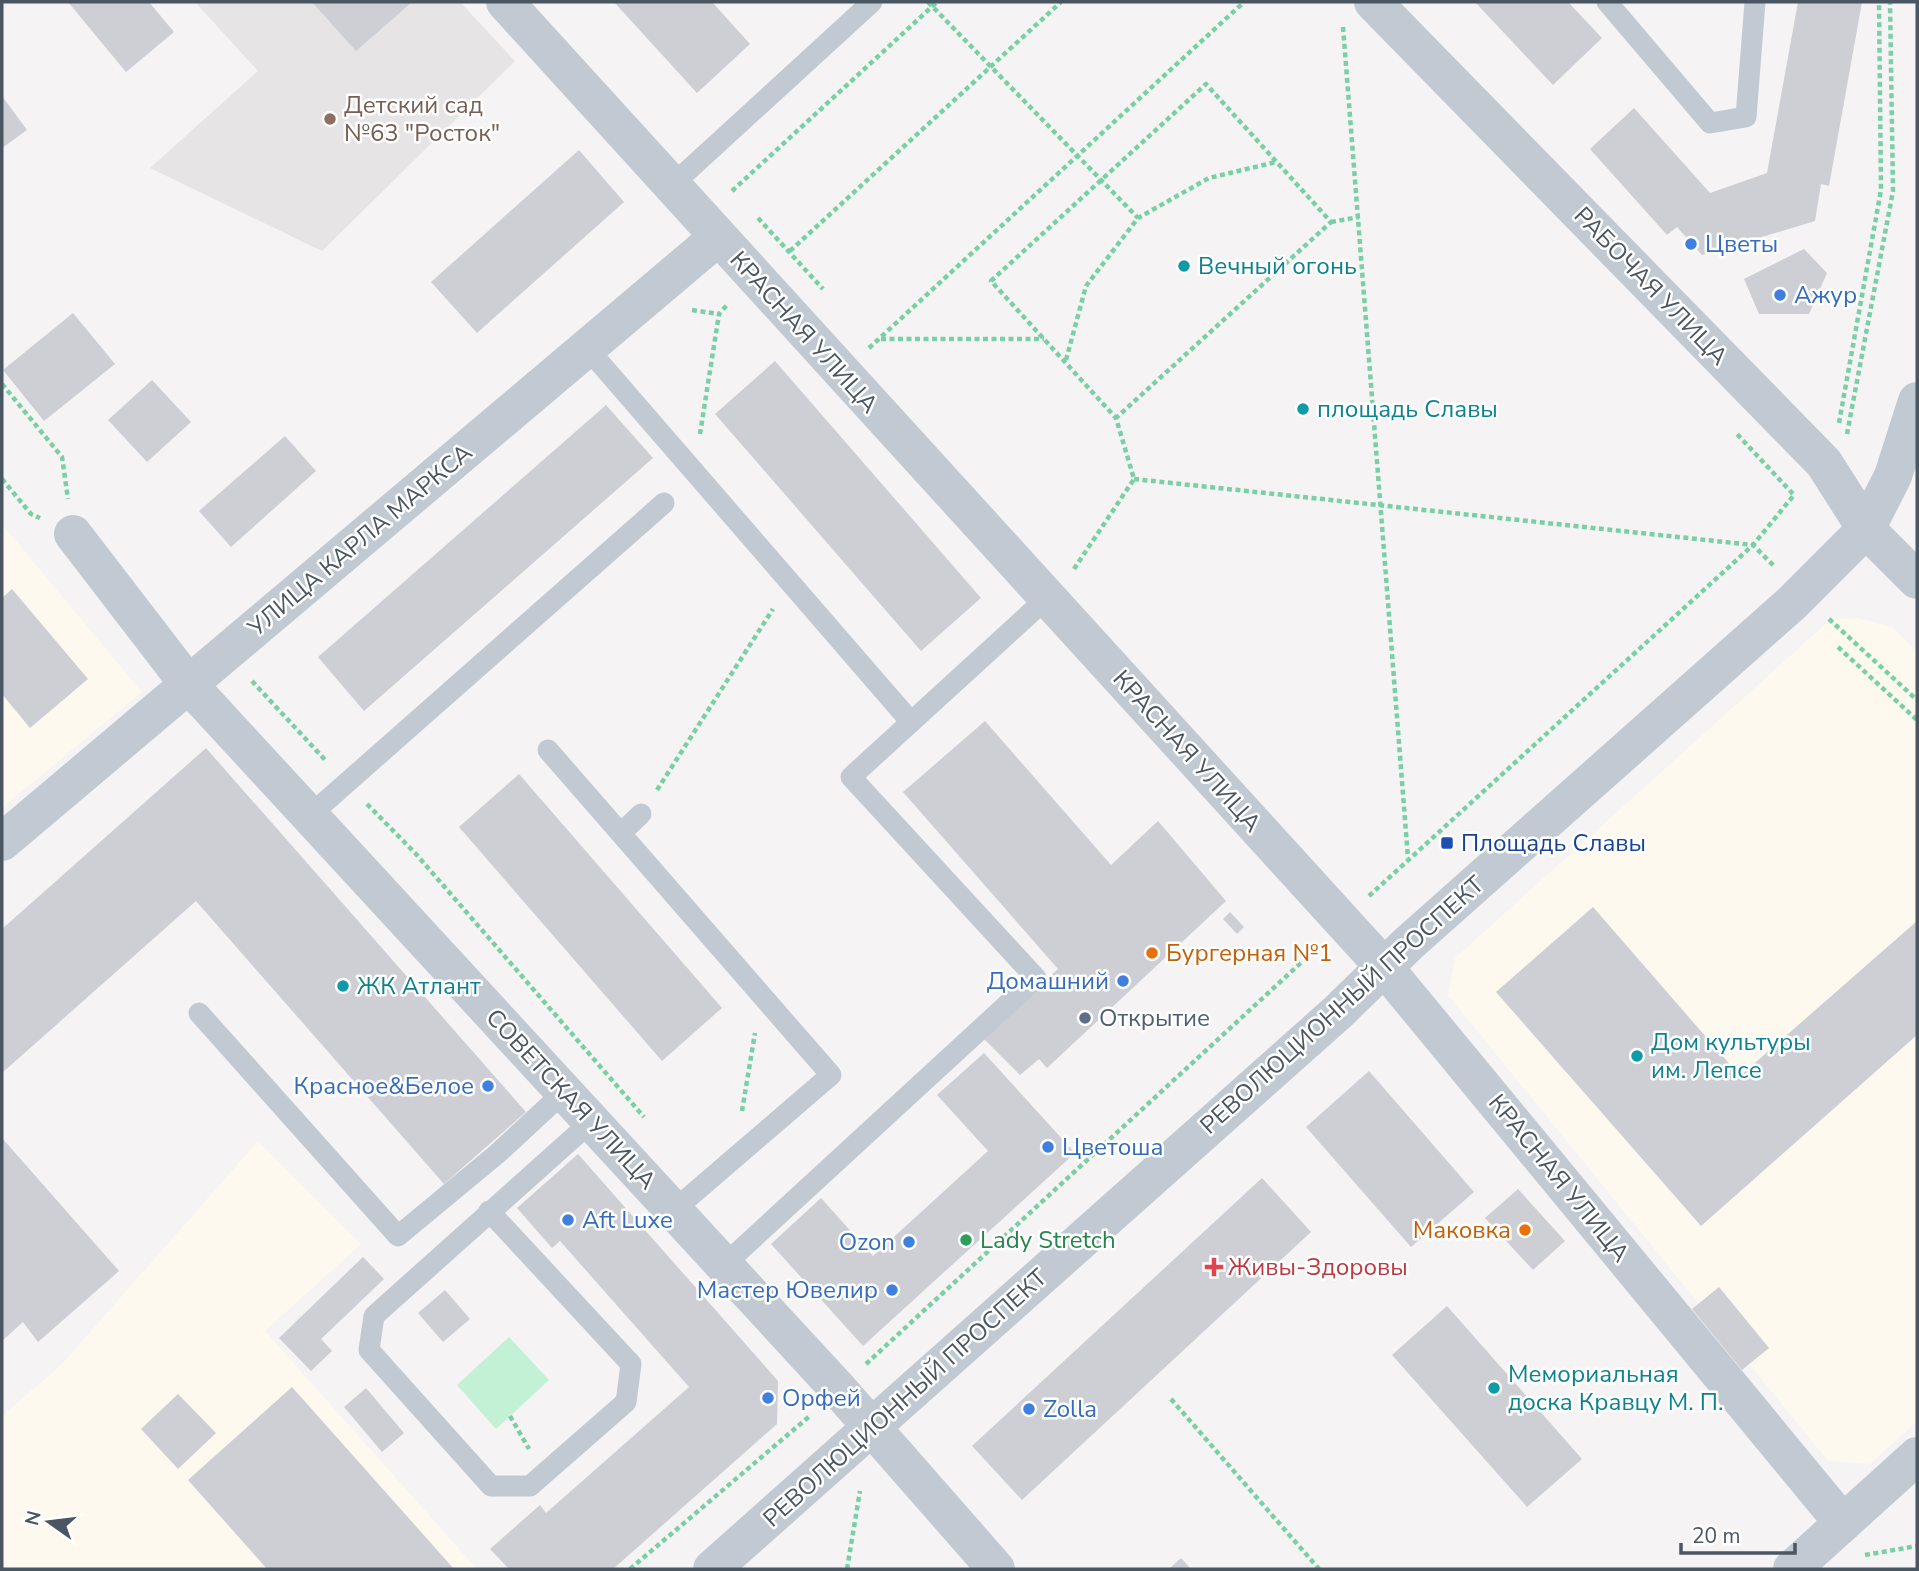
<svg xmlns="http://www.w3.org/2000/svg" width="1919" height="1571" font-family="'Nunito Sans',sans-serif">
	<rect width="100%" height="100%" fill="#f5f3f3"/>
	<g fill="#fdf9ef">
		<polygon points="2,524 142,692 2,808"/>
		<polygon points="1858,618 1892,627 1917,652 1917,1421 1870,1464 1828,1461 1749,1364 1769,1348 1719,1287 1699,1304 1448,995 1455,958 1831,619"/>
		<polygon points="258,1141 361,1244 265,1331 477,1569 2,1569 2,1416 62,1364"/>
	</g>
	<polygon fill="#e6e4e5" points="195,2 460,2 515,61 322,251 150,168 258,71"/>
	<polygon fill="#c3f1d5" points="509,1337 549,1380 496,1429 457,1385"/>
	<g fill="#cdcfd5">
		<polygon points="68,2 149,2 174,32 126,72"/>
		<polygon points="312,2 412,2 356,51"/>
		<polygon points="614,2 712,2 750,44 697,93"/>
		<polygon points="1475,2 1568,2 1602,38 1553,85"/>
		<polygon points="1798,2 1862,2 1829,186 1821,184 1815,221 1702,255 1677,227 1667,235 1590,149 1634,108 1710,193 1767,173"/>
		<polygon points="2,96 27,130 2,148"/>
		<polygon points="579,150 624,202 477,333 431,282"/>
		<polygon points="1804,249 1827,273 1809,314 1759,314 1744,279"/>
		<polygon points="73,313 115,364 44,421 3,370"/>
		<polygon points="775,361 981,598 921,651 715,414"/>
		<polygon points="152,380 191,422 147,462 108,420"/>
		<polygon points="606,405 653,458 364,711 318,657"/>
		<polygon points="285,436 316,471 231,547 199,511"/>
		<polygon points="12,589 88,679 30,728 2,694 2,598"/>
		<polygon points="985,721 1111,865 1158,821 1226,901 1047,1068 1039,1059 1020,1075 983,1038 1058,969 903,792"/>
		<polygon points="206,748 526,1112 444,1184 196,901 2,1073 2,929"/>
		<polygon points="519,774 722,1008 662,1061 459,827"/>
		<polygon points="1593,907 1740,1076 1917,921 1917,1035 1701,1226 1496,992"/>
		<polygon points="1230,912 1244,927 1237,934 1223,919"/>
		<polygon points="984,1053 1075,1153 863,1346 771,1244 821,1198 873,1256 988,1151 937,1095"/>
		<polygon points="1369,1071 1474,1192 1411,1247 1306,1127"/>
		<polygon points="2,1138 119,1271 38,1342 23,1322 2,1341"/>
		<polygon points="578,1154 778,1381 777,1424 613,1569 509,1569 490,1549 540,1505 546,1513 689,1387 560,1241 552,1248 517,1208"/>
		<polygon points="1262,1178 1311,1232 1022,1500 972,1446"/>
		<polygon points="1518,1189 1565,1241 1533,1270 1485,1218"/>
		<polygon points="363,1257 384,1279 321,1339 332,1351 311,1371 279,1338"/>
		<polygon points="1719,1287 1769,1348 1742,1370 1692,1309"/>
		<polygon points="445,1290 470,1319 443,1342 418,1313"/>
		<polygon points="1447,1306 1582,1459 1527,1507 1392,1355"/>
		<polygon points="292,1387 454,1569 267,1569 188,1480"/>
		<polygon points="366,1388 404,1433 382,1452 344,1407"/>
		<polygon points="178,1394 216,1433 178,1469 141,1429"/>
		<polygon points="1181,1558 1191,1569 1169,1569"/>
	</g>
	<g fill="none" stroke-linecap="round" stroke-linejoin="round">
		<g stroke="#7ad0a6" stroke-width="4.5" stroke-dasharray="5 3.5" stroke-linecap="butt">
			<polyline points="928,2 1138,218"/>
			<polyline points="1343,27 1408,858"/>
			<polyline points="732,191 937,2"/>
			<polyline points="758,218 823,289"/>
			<polyline points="1331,222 1359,217"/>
			<polyline points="790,251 1061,2"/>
			<polyline points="692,310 719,314"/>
			<polyline points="881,339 1044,339"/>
			<polyline points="869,348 1244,2"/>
			<polyline points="1066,360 1086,286 1138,218 1209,178 1276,162"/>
			<polyline points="2,384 62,457 68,499"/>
			<polyline points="1839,423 1881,190 1879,2"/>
			<polyline points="700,434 719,314 728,304"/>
			<polyline points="1847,434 1893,191 1890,2"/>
			<polyline points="2,479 31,514 40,518"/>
			<polyline points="1134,479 1753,545 1775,567"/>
			<polyline points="1074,569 1134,479 1116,418 991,281 1206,84 1331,222 1116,418"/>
			<polyline points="1829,619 1917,700"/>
			<polyline points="1838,647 1917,720"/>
			<polyline points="252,681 327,762"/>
			<polyline points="657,790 773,609"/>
			<polyline points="367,804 416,854 644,1117"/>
			<polyline points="1369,896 1753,545 1794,495 1736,433"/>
			<polyline points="742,1111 755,1033"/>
			<polyline points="866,1364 1317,948"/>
			<polyline points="1171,1399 1319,1569"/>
			<polyline points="510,1416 529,1449"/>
			<polyline points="1865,1555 1917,1546"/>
			<polyline points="630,1569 811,1415"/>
			<polyline points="847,1569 860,1491"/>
		</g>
		<g stroke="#c1cad2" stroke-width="21">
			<polyline points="1607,2 1710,123 1746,117 1755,2"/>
			<polyline points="671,186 872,2"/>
			<polyline points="587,348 911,722"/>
			<polyline points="548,750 831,1075 674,1210"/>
			<polyline points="309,816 664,503"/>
			<polyline points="621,833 641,814"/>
			<polyline points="199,1013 398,1236 497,1154 564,1092"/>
			<polyline points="489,1211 631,1364 626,1402 530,1486 491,1486 369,1350 374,1316 592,1121"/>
			<polyline points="724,1265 1036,978 851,777 1047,598"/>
		</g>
		<g stroke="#c1cad2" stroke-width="38">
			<polyline points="505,2 1385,968 1843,1523"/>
			<polyline points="73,534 189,685 840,1391 996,1569"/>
			<polyline points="2,842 717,238"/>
			<polyline points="712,1569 1338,1012 1409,943 1792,603 1866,529 1824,463 1373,2"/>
			<polyline points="1792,1569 1917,1456"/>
		</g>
		<polyline stroke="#c1cad2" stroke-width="38" points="1917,401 1893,476 1866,529 1917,580"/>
	</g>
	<circle fill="#8d6e63" stroke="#fff" stroke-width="2.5" cx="330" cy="119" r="7"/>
	<g fill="#3f7fe0" stroke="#fff" stroke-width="2.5">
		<circle cx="1691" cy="244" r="7"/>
		<circle cx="1780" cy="295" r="7"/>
		<circle cx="1123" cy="981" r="7"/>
		<circle cx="488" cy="1086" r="7"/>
		<circle cx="1048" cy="1147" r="7"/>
		<circle cx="568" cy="1220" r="7"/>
		<circle cx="909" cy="1242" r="7"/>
		<circle cx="892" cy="1290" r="7"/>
		<circle cx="768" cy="1398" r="7"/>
		<circle cx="1029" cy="1409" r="7"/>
	</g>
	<g fill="#0f9aa8" stroke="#fff" stroke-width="2.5">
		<circle cx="1184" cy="266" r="7"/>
		<circle cx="1303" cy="409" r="7"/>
		<circle cx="343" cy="986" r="7"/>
		<circle cx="1637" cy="1056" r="7"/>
		<circle cx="1494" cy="1388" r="7"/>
	</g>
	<rect fill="#1a4fb4" stroke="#fff" stroke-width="2.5" x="1440" y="836" width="14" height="14" rx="3.5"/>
	<g fill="#e8710a" stroke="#fff" stroke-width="2.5">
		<circle cx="1152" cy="953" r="7"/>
		<circle cx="1525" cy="1230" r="7"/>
	</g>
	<circle fill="#5c6f8a" stroke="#fff" stroke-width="2.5" cx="1085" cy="1018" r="7"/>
	<circle fill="#2e9e5b" stroke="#fff" stroke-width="2.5" cx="966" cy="1240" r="7"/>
	<path fill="#e0444e" stroke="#fff" stroke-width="2.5" d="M1210.5 1256.5h7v7h7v7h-7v7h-7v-7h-7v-7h7z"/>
	<g text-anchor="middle" stroke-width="5" stroke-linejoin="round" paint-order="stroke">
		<g font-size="24" fill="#785e54" stroke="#fff" text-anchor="start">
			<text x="344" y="113">Детский сад<tspan x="344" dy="28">№63 "Росток"</tspan></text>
		</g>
		<g font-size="24" fill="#366cbe" stroke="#fff" text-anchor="start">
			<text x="1705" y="252">Цветы</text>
			<text x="1794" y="303">Ажур</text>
			<text x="1109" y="989" text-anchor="end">Домашний</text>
			<text x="474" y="1094" text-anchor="end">Красное&amp;Белое</text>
			<text x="1062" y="1155">Цветоша</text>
			<text x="582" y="1228">Aft Luxe</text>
			<text x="895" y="1250" text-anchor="end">Ozon</text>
			<text x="878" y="1298" text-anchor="end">Мастер Ювелир</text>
			<text x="782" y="1406">Орфей</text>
			<text x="1043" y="1417">Zolla</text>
		</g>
		<g font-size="24" fill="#0d838f" stroke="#fff" text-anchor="start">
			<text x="1198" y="274">Вечный огонь</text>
			<text x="1317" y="417">площадь Славы</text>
			<text x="357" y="994">ЖК Атлант</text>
			<text x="1651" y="1050">Дом культуры<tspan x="1651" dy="28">им. Лепсе</tspan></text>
			<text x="1508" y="1382">Мемориальная<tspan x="1508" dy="28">доска Кравцу М. П.</tspan></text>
		</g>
		<g font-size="24" fill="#4a5661" stroke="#fff">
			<text transform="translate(1651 286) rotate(46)" y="8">РАБОЧАЯ УЛИЦА</text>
			<text transform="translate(804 332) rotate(48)" y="8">КРАСНАЯ УЛИЦА</text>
			<text transform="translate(360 540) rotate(-40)" y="8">УЛИЦА КАРЛА МАРКСА</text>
			<text transform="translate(1187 751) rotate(48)" y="8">КРАСНАЯ УЛИЦА</text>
			<text transform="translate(1342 1005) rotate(-42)" y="8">РЕВОЛЮЦИОННЫЙ ПРОСПЕКТ</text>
			<text transform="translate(571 1099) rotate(47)" y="8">СОВЕТСКАЯ УЛИЦА</text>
			<text transform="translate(1559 1178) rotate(51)" y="8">КРАСНАЯ УЛИЦА</text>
			<text transform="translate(905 1398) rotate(-42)" y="8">РЕВОЛЮЦИОННЫЙ ПРОСПЕКТ</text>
		</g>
		<g font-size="24" fill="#164399" stroke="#fff" text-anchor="start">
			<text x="1461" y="851">Площадь Славы</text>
		</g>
		<g font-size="24" fill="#c56008" stroke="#fff" text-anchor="start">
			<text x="1166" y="961">Бургерная №1</text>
			<text x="1511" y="1238" text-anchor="end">Маковка</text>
		</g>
		<g font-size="24" fill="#4e5e75" stroke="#fff" text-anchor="start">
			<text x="1099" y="1026">Открытие</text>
		</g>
		<g font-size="24" fill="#27864d" stroke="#fff" text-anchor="start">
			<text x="980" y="1248">Lady Stretch</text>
		</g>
		<g font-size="24" fill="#be3a42" stroke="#fff" text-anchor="start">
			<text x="1228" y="1275">Живы-Здоровы</text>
		</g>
	</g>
	<rect width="1919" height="1571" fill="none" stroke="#4a5661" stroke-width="7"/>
	<g transform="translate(49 1522) rotate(284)" stroke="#ffffff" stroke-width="5" paint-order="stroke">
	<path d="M0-5L12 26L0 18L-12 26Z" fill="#4a5661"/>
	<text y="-10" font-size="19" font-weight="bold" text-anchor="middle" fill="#4a5661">N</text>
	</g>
	<path d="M1681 1543v10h114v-10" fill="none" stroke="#4a5661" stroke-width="3.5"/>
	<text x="1692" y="1543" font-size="21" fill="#4a5661" stroke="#ffffff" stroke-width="5" paint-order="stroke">20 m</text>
</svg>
